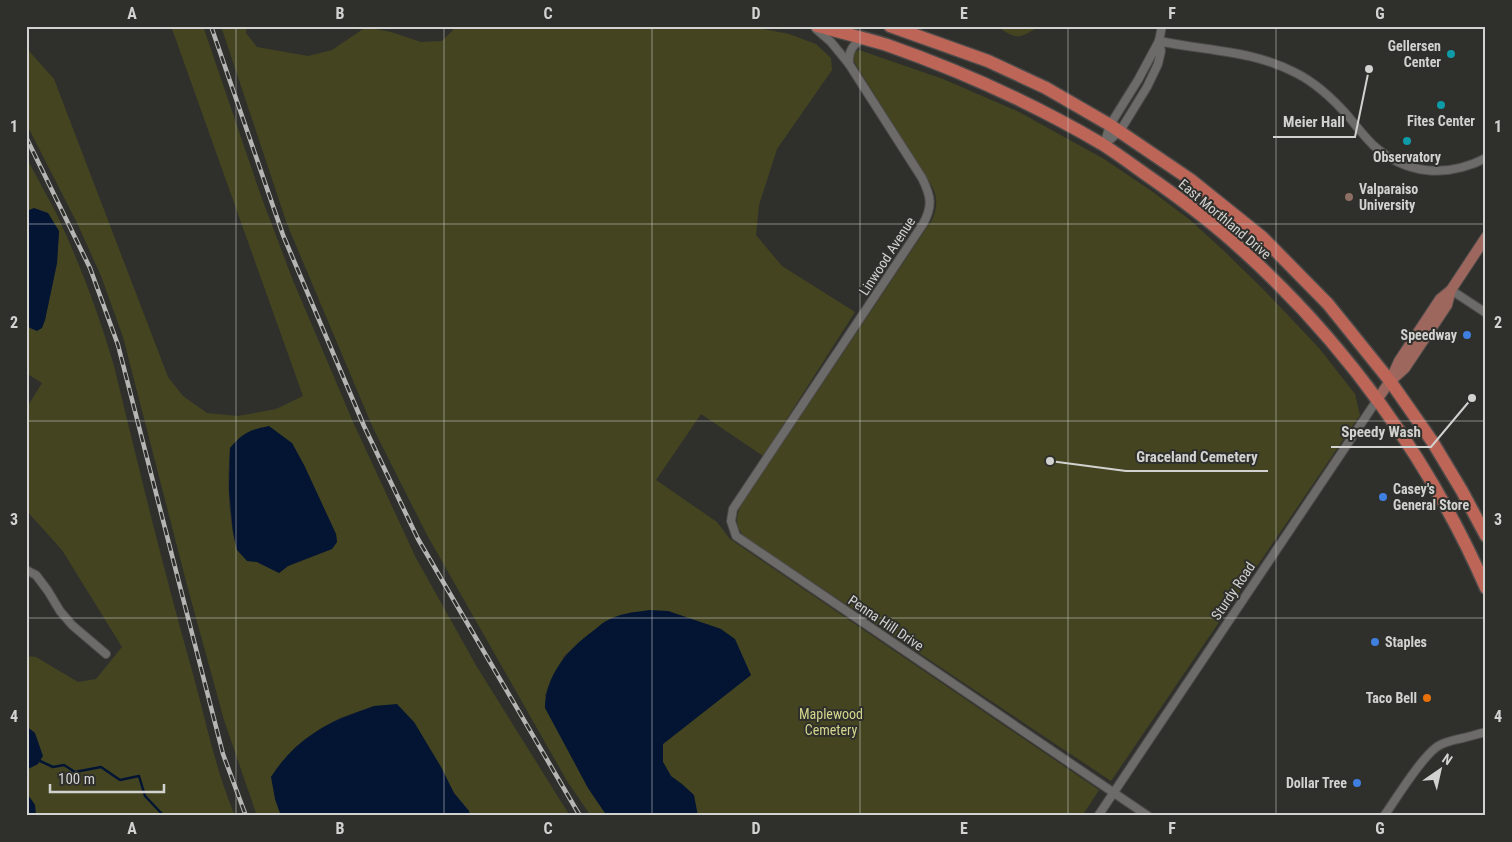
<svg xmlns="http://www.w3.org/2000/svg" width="1512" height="842" font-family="'Roboto Condensed',sans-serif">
	<rect width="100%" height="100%" fill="#2f2f2c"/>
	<g fill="#444520" fill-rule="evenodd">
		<path d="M171 26H203L261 196 292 278 353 422 416 558 477 667 570 816H470L469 811 454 793 441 767 414 722 374 706 340 718 318 730 275 799 281 816H257L224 720 187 585 123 337 101 276 78 225 26 123V46L29 51 54 79 168 377 183 396 207 413 238 416 276 409 303 396ZM292 443 304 465 336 534 337 542 332 549 288 566 279 573 257 562 237 550C228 517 227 482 230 448Z"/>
		<polygon points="221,26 247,26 246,33 257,47 308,56 332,50 366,27 391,32 421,42 442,41 453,30 455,26 747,26 789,34 816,44 831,58 832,70 777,149 759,205 756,235 782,266 855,312 763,456 701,414 656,480 717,522 730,539 1099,790 1082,816 686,816 671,776 663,762 663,744 751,675 721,629 668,611 632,612 608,620 584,638 564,656 553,677 545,695 574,761 588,788 607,816 591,816 567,781 427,535 373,428 287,224"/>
		<path d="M1000 26H1040C1020 38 1018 41 998 27Z"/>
		<path d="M859 50 943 79 1019 112 1104 159 1153 192 1190 220 1223 250 1265 291 1319 348 1355 394 1360 415 1111 781 745 537C736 528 735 520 740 507L932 220C937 208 938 200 933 188L853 60C853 54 854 52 859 50Z"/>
		<path d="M26 157C36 176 47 195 57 215 80 264 99 314 114 366 139 469 164 572 193 674 206 722 216 771 235 816H36L35 805 26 792V770L38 764 35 733 26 726V656L36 657 78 682 96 679 122 647 62 550 26 510V409L42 383 26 373V324L30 328H42L45 320 57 263 59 232 48 213 29 210 26 214Z"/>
	</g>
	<g fill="#031533">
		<polygon points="34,208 48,213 59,231 57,263 45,320 42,328 37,331 30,328 26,324 26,214 29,210"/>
		<path d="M269 426 292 443 304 465 336 534 337 542 332 549 288 566 279 573 257 562 247 561 237 550 233 532 229 490 230 448C243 433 249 430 269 426Z"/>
		<path d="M650 610 668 611 721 629 735 639 751 675 663 744V762L671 776 682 784 694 795 698 816H607L588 788 545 708C545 676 568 649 593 631 598 627 603 622 608 620 621 613 636 612 650 610Z"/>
		<path d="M397 704 414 722 441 767 454 793 469 811 470 816H281L275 799 271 777C291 745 320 725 355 713 361 711 368 708 374 706 381 705 389 705 397 704Z"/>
		<polygon points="26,726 35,733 43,756 38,764 26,770"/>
		<polygon points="26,792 35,805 36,816 26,816"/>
	</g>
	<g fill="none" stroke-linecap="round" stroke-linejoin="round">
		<polyline stroke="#031533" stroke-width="2.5" points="38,760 53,767 64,765 75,772 101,767 120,780 139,776 145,796 164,816"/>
		<defs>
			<g id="minor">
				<path d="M816 29 831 42 849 64 922 178C931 196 933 206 923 224L733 509 731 521 736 536 1148 816"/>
				<path d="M1159 41C1205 51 1253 50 1296 73 1316 83 1333 99 1348 116 1356 126 1364 136 1373 145 1406 175 1447 178 1486 158"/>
				<path d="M849 64C848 51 853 44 864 38"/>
				<polyline points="1105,144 1120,131 1147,87 1158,64 1161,51 1159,41"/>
				<polyline points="1104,145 1110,125 1138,80 1159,41 1162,26"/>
				<polyline points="1451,290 1486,313"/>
				<polyline points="26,570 36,575 48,591 60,611 72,625 106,654"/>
				<polyline points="1098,816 1377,400"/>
				<path d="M1384 816C1396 799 1424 753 1440 745 1448 741 1455 740 1463 738 1471 736 1478 734 1486 732"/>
			</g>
			<g id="major">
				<polyline points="1394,378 1405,368 1447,305 1451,290"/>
				<polyline points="1377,400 1390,381 1399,361 1440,299 1451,290 1486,237"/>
			</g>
			<g id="highway">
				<path d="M817 26C840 32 864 38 887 45 961 71 1034 104 1102 144 1121 156 1139 170 1158 183 1186 203 1214 224 1240 248 1344 341 1430 460 1486 588"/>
				<polyline points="890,26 988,61 1046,88 1110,125 1191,180 1262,237 1328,304 1390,381 1432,441 1462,491 1486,536"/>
			</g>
		</defs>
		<use href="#minor" stroke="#4c4b49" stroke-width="10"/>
		<use href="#major" stroke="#4c4b49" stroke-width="12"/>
		<use href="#highway" stroke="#4c4b49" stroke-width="15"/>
		<use href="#minor" stroke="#6c6b69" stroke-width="8"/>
		<use href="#major" stroke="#9d675e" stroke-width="10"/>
		<use href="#highway" stroke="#bd6557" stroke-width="12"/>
		<defs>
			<g id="rail">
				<polyline points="211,26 283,235 364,426 418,539 580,816"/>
				<polyline points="26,137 90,268 118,345 223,754 246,816"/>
			</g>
		</defs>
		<use href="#rail" stroke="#b5b5b3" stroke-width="4.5"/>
		<use href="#rail" stroke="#2f2f2c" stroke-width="2.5" stroke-dasharray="8" stroke-linecap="butt"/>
	</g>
	<path fill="none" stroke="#d2d2d0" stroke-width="1" stroke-opacity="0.55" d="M236 26V816M444 26V816M652 26V816M860 26V816M1068 26V816M1276 26V816M26 224H1486M26 421H1486M26 618H1486"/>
	<g fill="#0f9aa8" stroke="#2f2f2c" stroke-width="2">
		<circle cx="1451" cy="54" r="5"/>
		<circle cx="1441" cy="105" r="5"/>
		<circle cx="1407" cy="141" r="5"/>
	</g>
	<circle fill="#8d6e63" stroke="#2f2f2c" stroke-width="2" cx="1349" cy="197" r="5"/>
	<g fill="#3f7fe0" stroke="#2f2f2c" stroke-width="2">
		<circle cx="1467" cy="335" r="5"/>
		<circle cx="1383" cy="497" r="5"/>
		<circle cx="1375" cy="642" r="5"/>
		<circle cx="1357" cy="783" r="5"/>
	</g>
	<circle fill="#e8710a" stroke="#2f2f2c" stroke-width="2" cx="1427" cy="698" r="5"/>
	<g text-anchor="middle" stroke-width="4" stroke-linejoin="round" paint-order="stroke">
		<g font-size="14" font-weight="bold" fill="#d2d2d0" stroke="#2f2f2c" text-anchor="end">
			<text x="1441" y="51">Gellersen<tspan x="1441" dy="16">Center</tspan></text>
			<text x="1441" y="126" text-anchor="middle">Fites Center</text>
			<text x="1407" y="162" text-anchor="middle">Observatory</text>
			<text x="1359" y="194" text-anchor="start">Valparaiso<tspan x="1359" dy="16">University</tspan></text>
			<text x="1457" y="340">Speedway</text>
			<text x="1393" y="494" text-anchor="start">Casey's<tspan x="1393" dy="16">General Store</tspan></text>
			<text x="1385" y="647" text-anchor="start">Staples</text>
			<text x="1417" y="703">Taco Bell</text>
			<text x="1347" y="788">Dollar Tree</text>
		</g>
		<g font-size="14" fill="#d2d2d0" stroke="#2f2f2c">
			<text transform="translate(1225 219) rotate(40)" y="5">East Morthland Drive</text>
			<text transform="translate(887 256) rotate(-57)" y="5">Linwood Avenue</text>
			<text transform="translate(1233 591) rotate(-56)" y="5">Sturdy Road</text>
			<text transform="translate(886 623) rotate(34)" y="5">Penna Hill Drive</text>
		</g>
		<g font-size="14" fill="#d3d68c" stroke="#2f2f2c">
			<text x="831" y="719">Maplewood<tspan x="831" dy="16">Cemetery</tspan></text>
		</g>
	</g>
	<path fill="none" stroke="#d2d2d0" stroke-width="2" d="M1369 69L1355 137H1273M1472 398L1431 447H1331M1050 461L1126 471H1268"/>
	<g fill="#d2d2d0" stroke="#2f2f2c" stroke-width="2">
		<circle cx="1369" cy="69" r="5"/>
		<circle cx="1472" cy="398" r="5"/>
		<circle cx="1050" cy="461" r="5"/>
	</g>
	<g font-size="15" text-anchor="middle" font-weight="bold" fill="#d2d2d0" stroke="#2f2f2c" stroke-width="4" stroke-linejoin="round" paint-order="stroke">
		<text x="1314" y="127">Meier Hall</text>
		<text x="1381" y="437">Speedy Wash</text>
		<text x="1197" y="462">Graceland Cemetery</text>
	</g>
	<rect width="1512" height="842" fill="none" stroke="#2f2f2c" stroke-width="55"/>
	<g transform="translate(1440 770) rotate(34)" stroke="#2f2f2c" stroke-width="4" paint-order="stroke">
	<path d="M0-4L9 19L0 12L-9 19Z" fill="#d2d2d0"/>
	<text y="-8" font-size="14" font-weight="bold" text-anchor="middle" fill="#d2d2d0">N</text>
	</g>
	<path d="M50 784v8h114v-8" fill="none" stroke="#d2d2d0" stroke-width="2.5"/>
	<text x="58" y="784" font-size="15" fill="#d2d2d0" stroke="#2f2f2c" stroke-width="4" paint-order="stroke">100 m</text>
	<rect x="28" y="28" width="1456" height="786" fill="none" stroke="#d2d2d0" stroke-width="2"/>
	<g font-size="16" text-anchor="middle" font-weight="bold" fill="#d2d2d0">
		<text x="132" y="19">A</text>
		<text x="340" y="19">B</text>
		<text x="548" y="19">C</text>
		<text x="756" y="19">D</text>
		<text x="964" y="19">E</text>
		<text x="1172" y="19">F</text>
		<text x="1380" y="19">G</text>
		<text x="14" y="132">1</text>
		<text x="1498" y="132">1</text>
		<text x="14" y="328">2</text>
		<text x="1498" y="328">2</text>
		<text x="14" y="525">3</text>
		<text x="1498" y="525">3</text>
		<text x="14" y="722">4</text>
		<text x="1498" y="722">4</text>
		<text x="132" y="834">A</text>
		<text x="340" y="834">B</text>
		<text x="548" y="834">C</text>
		<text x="756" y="834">D</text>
		<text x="964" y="834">E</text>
		<text x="1172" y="834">F</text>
		<text x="1380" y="834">G</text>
	</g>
</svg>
